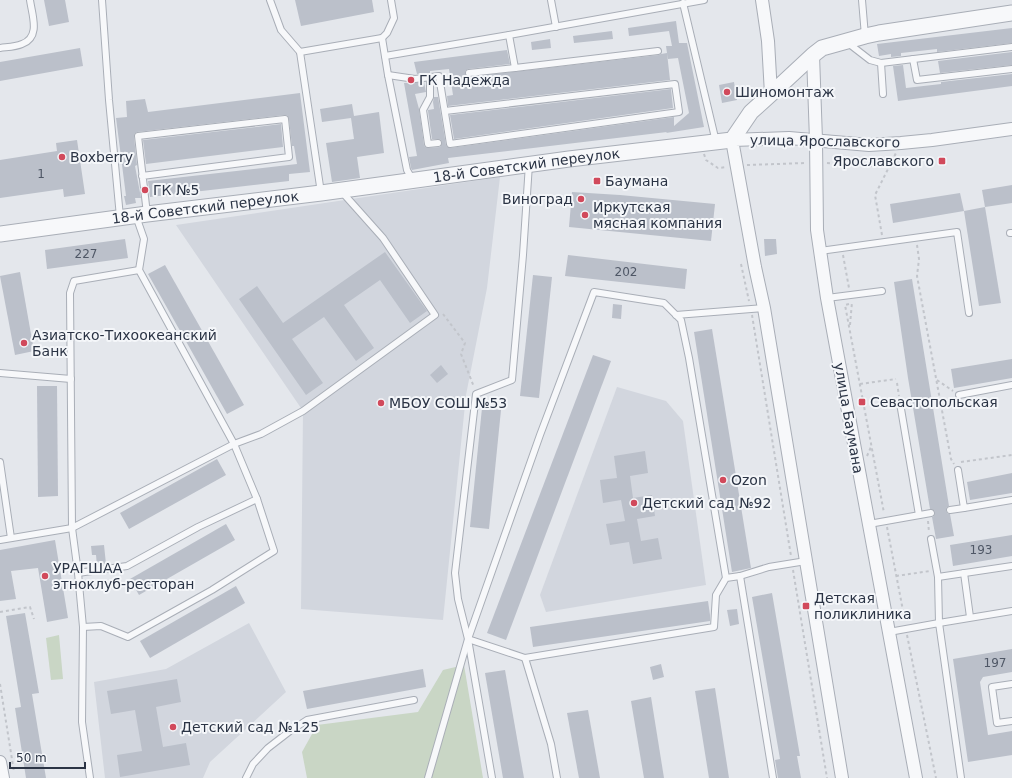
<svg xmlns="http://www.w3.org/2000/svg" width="1012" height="778" font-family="'DejaVu Sans',sans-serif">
	<rect width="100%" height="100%" fill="#e4e7ec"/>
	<g fill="#d2d6de">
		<polygon points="500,177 487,288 466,395 443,620 301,609 303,411 176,225"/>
		<polygon points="617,387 666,401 683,421 706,585 546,612 540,595"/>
		<polygon points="249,623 286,692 210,762 203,778 105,778 94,682 166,669"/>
	</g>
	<g fill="#c9d6c5">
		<polygon points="59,635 63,679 51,680 46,638"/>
		<polygon points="464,665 483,778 307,778 302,752 317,725 418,712 443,670"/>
	</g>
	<g fill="#bbc0ca">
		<polygon points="44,0 65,0 69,22 49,26"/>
		<polygon points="295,0 372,0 374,12 301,26"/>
		<polygon points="676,21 679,43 687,43 704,127 666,133 667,132 448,158 449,163 412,170 411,168 409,157 417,156 404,83 424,82 426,92 415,94 419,109 424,145 425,147 428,148 440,147 442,143 441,140 439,139 432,139 428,111 428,110 434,109 433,102 434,97 438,97 446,145 447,147 450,148 674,117 674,126 689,113 678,58 668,59 667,53 670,80 448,106 447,96 453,95 449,69 430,71 430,73 417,74 414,62 507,50 510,64 468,69 465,71 465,74 467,77 469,77 659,55 661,54 667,53 666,46 672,46 669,31 629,36 628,28"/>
		<polygon points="1012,28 1012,43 937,52 937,49 901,53 901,56 891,57 891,54 879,56 877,44"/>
		<polygon points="612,31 613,39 574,43 573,36"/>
		<polygon points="550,39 551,48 532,50 531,42"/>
		<polygon points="80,48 83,66 0,81 0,62"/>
		<polygon points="1012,52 1012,65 940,73 938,61"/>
		<polygon points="903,65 906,88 941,84 941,82 1012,74 1012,86 898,101 893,66"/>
		<polygon points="734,82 737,100 722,103 719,85"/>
		<polygon points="671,89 673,108 454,139 450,115"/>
		<polygon points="300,93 310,172 289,174 289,181 150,197 148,181 297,164 294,146 292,146 289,119 287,115 284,115 137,132 134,134 134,137 137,165 135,166 141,198 135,198 136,203 126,205 124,196 126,196 116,118 127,117 126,101 145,99 148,112"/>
		<polygon points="352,104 354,116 379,112 384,153 357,157 360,178 332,182 326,143 354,139 351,118 322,122 320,109"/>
		<polygon points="281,124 283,147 146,164 143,140"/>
		<polygon points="77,140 85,194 64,197 63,189 0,198 0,160 57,151 56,143"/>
		<polygon points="1012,185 1012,203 985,207 982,190"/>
		<polygon points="572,192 620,195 715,204 711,241 569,227"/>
		<polygon points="960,193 964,211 893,223 890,204"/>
		<polygon points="985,207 1001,303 979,306 964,211"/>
		<polygon points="125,239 128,258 47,269 45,250"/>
		<polygon points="764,239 776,239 777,254 765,256"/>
		<polygon points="385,252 427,311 410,323 380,280 344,305 374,348 356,361 324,317 292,339 323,383 306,395 239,299 257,286 283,323"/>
		<polygon points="568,255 687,269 685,289 565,276"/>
		<polygon points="165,265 244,405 227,414 148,274"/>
		<polygon points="20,272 34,351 15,355 0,276"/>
		<polygon points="533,275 552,277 539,398 520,396"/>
		<polygon points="912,279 949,506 946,508 946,511 948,514 950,514 954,536 936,539 932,517 934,516 935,513 934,510 930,509 908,378 894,282"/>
		<polygon points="613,304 622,305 621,319 612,318"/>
		<polygon points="712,329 751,568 732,572 694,332"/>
		<polygon points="593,355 611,361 506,640 487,633"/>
		<polygon points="1012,359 1012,378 954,388 951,369"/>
		<polygon points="441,365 448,374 437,383 430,375"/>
		<polygon points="37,386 57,386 58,496 38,497"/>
		<polygon points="482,408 501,410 489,529 470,527"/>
		<polygon points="645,451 648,473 630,476 633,498 652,495 655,516 637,519 641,541 658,538 662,559 633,564 629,542 610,545 606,524 625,521 621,500 603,503 600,480 617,478 614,456"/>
		<polygon points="217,459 226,475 129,529 120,513"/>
		<polygon points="1012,473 1012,493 970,500 967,482"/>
		<polygon points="226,524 235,540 139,595 130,579"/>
		<polygon points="1012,535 1012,556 953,566 950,545"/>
		<polygon points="55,540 68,618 47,622 38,568 11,571 16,599 0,601 0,550"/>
		<polygon points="104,545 106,564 97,566 96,555 92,555 91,546"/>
		<polygon points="236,586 245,603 150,658 140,641"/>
		<polygon points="772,593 800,756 797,756 801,778 778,778 775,760 780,759 752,597"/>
		<polygon points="708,601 710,615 710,621 533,647 530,627"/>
		<polygon points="737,609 739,624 730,626 727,610"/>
		<polygon points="25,613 39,693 32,694 46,778 26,778 15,708 21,707 6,616"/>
		<polygon points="1012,649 1012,672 983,677 980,682 988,735 1012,731 1012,755 968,762 953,659"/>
		<polygon points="661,664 664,677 653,680 650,667"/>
		<polygon points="423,669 426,687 307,709 303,691"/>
		<polygon points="505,670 524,778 503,778 485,673"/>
		<polygon points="177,679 181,702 156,707 163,747 186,743 190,765 120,777 117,755 142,751 135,710 111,714 107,691"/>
		<polygon points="715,688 729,778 709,778 695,691"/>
		<polygon points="651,697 664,778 644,778 631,701"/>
		<polygon points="588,710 600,778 579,778 567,713"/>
	</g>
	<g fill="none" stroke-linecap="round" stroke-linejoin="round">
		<defs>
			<g id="service">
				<polyline points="102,0 109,100 120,217"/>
				<polyline points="270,0 281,30 300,52 321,193"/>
				<polyline points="551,0 556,27"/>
				<polyline points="862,0 865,36"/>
				<polyline points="683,3 716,142"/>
				<polyline points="509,35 515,68 658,51"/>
				<polyline points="382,38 388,75 407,170 412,179"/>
				<polyline points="848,43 870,60 881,63 1012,47"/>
				<path d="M0 48C7 47 15 47 22 44 41 37 32 15 30 0"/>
				<polyline points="300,52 382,38 387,33 394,18 391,0"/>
				<polyline points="385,56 509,35 704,0"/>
				<polyline points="913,59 917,80 1012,69"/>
				<polyline points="881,63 883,94"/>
				<polyline points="469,73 515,68"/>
				<polyline points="388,75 415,79 439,76 450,144 679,112 675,84 445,111"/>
				<polyline points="430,77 430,97 423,110 428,144 438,143"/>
				<polyline points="142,176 289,157 285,119 138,136 147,214"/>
				<polyline points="1010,233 1012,233"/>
				<polyline points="820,251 957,232 969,313"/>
				<polyline points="827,298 882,291"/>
				<polyline points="676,315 764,308"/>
				<polyline points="0,373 71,379"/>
				<polyline points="959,395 1012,385"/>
				<polyline points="900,403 919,515"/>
				<polyline points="0,462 11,538"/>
				<polyline points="958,470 964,508 1012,500"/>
				<polyline points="950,510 964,508"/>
				<polyline points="869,524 931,513"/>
				<polyline points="931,539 938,577 939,623 1012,611"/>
				<polyline points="0,540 72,528 234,444 261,434 303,411 435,315 383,238 342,192"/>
				<polyline points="78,573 127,566 198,527 257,499"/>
				<polyline points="964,573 970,617"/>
				<polyline points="740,576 773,778"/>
				<polyline points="938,577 1012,566"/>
				<polyline points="83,627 101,626 128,637 212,590 274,551 257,499 234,444 139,270 144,239 136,216"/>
				<polyline points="889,632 939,623 961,778"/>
				<polyline points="468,639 525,658 714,627 716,595 726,578 740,576 769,567 806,561"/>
				<polyline points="525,658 551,744 557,778"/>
				<polyline points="1012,684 992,687 997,723 1012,721"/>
				<polyline points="90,778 82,722 83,627 78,573 72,528 70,293 74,281 139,270"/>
				<polyline points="246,778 253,764 268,748 290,731 307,720 414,700"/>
				<polyline points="428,778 468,639 540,435 594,292 664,303 681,320 689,358 726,578"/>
				<polyline points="492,778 468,639 458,599 455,573 476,394 512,380 523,255 529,164"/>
			</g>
			<g id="minor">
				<polyline points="762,0 768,41 771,94"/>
				<polyline points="813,55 816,140 817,230 827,298 916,778"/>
				<polyline points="0,762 3,778"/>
				<polyline points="842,778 764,308 755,267 732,140 789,138 869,145 901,143 932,140 1012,129"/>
			</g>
			<g id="tertiary">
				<path id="s1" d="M0 234 147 214 321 193 569 159 732 140 751 112 771 94 813 55 822 48 865 36 879 33 1012 13"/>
			</g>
		</defs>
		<use href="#service" stroke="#a9aeb7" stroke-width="8"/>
		<use href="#minor" stroke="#a9aeb7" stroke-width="14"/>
		<use href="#tertiary" stroke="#a9aeb7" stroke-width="17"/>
		<g stroke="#c2c5cb" stroke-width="2" stroke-dasharray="3 3" stroke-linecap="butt">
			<polyline points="704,154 706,160 718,168 727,167"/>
			<polyline points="827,163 889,167"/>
			<polyline points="747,165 806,163"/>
			<polyline points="882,235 875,195 896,153"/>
			<polyline points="917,245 919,259 917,276 951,459 954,464"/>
			<polyline points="843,255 849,288"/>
			<polyline points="741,264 749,301"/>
			<polyline points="849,304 845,305 884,513"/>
			<polyline points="443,314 465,343 461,354 474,387"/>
			<polyline points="752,315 791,556"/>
			<polyline points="850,325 852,302"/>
			<polyline points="937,380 953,391"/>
			<polyline points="897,383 899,396"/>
			<polyline points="860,384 896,379"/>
			<polyline points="867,456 871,447"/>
			<polyline points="961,462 1012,455"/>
			<polyline points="928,521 929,532"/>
			<polyline points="887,527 905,621"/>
			<polyline points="793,570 827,778"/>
			<polyline points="896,576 930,571"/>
			<polyline points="0,612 30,607 34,619"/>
			<polyline points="907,635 936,778"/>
			<polyline points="0,684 14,772"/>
		</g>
		<use href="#service" stroke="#f7f8fa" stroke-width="6"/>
		<use href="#minor" stroke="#f7f8fa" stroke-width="12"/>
		<use href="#tertiary" stroke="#f7f8fa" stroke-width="15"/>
	</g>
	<g fill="#d1495b" stroke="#f4f6f9" stroke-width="1.5">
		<circle cx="411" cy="80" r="4"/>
		<circle cx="727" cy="92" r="4"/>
		<circle cx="62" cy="157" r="4"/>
		<rect x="938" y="157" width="8" height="8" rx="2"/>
		<rect x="593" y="177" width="8" height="8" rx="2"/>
		<circle cx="145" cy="190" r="4"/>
		<circle cx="581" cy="199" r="4"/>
		<circle cx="585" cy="215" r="4"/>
		<circle cx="24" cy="343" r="4"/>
		<rect x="858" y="398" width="8" height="8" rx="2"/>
		<circle cx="381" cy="403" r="4"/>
		<circle cx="723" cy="480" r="4"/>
		<circle cx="634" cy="503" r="4"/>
		<circle cx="45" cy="576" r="4"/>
		<rect x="802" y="602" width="8" height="8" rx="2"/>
		<circle cx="173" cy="727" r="4"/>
	</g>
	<g text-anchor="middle" stroke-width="4" stroke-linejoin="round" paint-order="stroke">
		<g font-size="12" fill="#4f5766">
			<text x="41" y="178">1</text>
			<text x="86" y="258">227</text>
			<text x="626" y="276">202</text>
			<text x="981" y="554">193</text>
			<text x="995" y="667">197</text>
		</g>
		<g font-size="14" fill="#2b3445" stroke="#f4f6f9" text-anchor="start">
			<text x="419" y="85">ГК Надежда</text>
			<text x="735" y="97">Шиномонтаж</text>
			<text x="70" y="162">Boxberry</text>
			<text x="934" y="166" text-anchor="end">Ярославского</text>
			<text x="605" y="186">Баумана</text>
			<text x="153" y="195">ГК №5</text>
			<text x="573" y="204" text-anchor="end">Виноград</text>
			<text x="593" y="212">Иркутская<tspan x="593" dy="16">мясная компания</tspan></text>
			<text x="32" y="340">Азиатско-Тихоокеанский<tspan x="32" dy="16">Банк</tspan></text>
			<text x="870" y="407">Севастопольская</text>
			<text x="389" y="408">МБОУ СОШ №53</text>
			<text x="731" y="485">Ozon</text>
			<text x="642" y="508">Детский сад №92</text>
			<text x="53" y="573">УРАГШАА<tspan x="53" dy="16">этноклуб-ресторан</tspan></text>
			<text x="814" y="603">Детская<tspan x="814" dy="16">поликлиника</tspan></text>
			<text x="181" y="732">Детский сад №125</text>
		</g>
		<g font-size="14" fill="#2b3445" stroke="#f4f6f9">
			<text transform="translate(825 141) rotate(1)" y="5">улица Ярославского</text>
			<text dy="5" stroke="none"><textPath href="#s1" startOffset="531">18-й Советский переулок</textPath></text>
			<text dy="5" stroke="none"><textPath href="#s1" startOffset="207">18-й Советский переулок</textPath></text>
			<text transform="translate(849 418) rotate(80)" y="5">улица Баумана</text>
		</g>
	</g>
	<path d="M10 762v6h75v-6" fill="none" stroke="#2b3445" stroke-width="2"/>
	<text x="16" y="762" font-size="12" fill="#2b3445" stroke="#f4f6f9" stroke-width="3" paint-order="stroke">50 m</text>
</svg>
